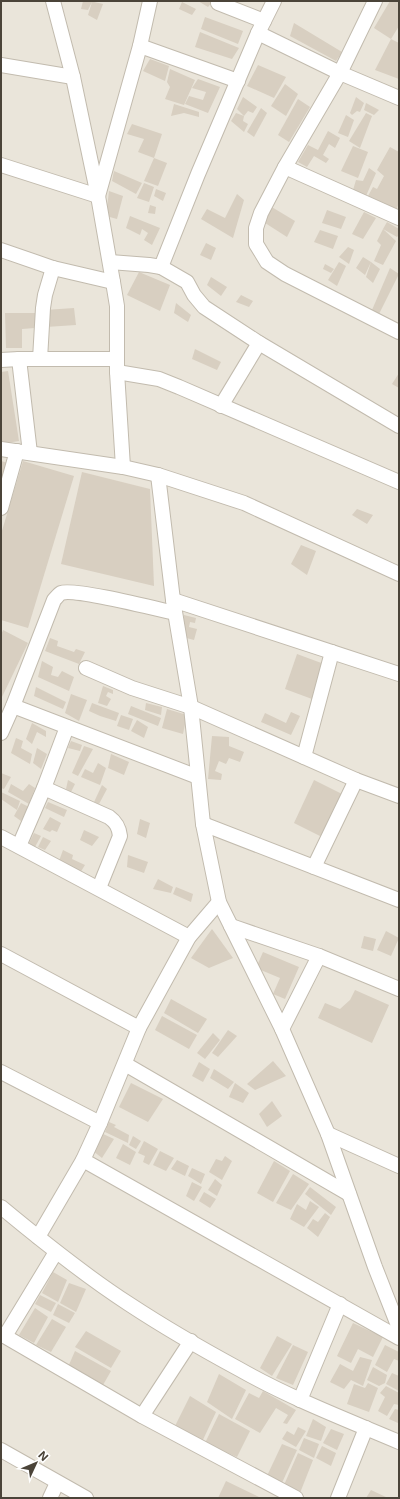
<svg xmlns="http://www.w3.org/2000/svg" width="400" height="1499" font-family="Inter,sans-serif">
	<rect width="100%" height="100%" fill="#f6f3ec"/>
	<rect fill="#eae5da" x="1" y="1" width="398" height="1497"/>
	<g fill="#d8cfc1">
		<polygon points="83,1 90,1 103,4 97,20 88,15 92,2 88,10 81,9"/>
		<polygon points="198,1 213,1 208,7"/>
		<polygon points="390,1 399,1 399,26 391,39 374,28"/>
		<polygon points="182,2 196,9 192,15 179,9"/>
		<polygon points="205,17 243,31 238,44 201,29"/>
		<polygon points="294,23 342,52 336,61 290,36"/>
		<polygon points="200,32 239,48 232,59 195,47"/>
		<polygon points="391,39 399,43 399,79 375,70"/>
		<polygon points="150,59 169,66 165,81 143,71"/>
		<polygon points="258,65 286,77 274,98 247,86"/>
		<polygon points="170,69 195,80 184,105 165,99 170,87 167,82"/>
		<polygon points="198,79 220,87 208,113 185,104 189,96 203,100 206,92 192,88"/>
		<polygon points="285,84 298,94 286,116 271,106"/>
		<polygon points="243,97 257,107 253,113 248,111 244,116 237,109"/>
		<polygon points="356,97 364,103 360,112 357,111 352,115 350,113"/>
		<polygon points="298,99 310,107 289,142 278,135"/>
		<polygon points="366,103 379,110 374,115 364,110"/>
		<polygon points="174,104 199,112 199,117 184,113 171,116"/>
		<polygon points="261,108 267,113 254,137 247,132"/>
		<polygon points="236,113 244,116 243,121 248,124 244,132 231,121"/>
		<polygon points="366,113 372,116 360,148 349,141"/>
		<polygon points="346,115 354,120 348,137 338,133"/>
		<polygon points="132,124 162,134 154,158 138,152 144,139 127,134"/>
		<polygon points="328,131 340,138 335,148 329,144 323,155 329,159 326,163 314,156 307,167 298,162 308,145 318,150"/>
		<polygon points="353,146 368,152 358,178 341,171"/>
		<polygon points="390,147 399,152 399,201 397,209 368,196 373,187 377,189 384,176 377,170"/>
		<polygon points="154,158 167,163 158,186 144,181"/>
		<polygon points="369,168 376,173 366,196 353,190 356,180 363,181"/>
		<polygon points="114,171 142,183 136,194 112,181"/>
		<polygon points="144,183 154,187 149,202 137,198"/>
		<polygon points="156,189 166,193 163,201 154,196"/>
		<polygon points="109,191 123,196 117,219 106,216"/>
		<polygon points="237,194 244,200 233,238 201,219 207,209 225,218"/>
		<polygon points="150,205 156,207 155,214 148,213"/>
		<polygon points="270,206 295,221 287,237 262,221"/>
		<polygon points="327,210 346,217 341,229 322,223"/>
		<polygon points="364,212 376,218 363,239 352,234"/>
		<polygon points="130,216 160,228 152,245 144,240 148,233 142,229 140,235 126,228"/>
		<polygon points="387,222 399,229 399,235 397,237 383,229 396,241 383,265 374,261 381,245 377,241 383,229"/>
		<polygon points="320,230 338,236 333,249 314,242"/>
		<polygon points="206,243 216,248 211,260 200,255"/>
		<polygon points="348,247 354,250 349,264 339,257"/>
		<polygon points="363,257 371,262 380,269 373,283 366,277 371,262 365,275 356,268"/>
		<polygon points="339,262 346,266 337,286 328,280"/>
		<polygon points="325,264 334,269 331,273 323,269"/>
		<polygon points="390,268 399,274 379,314 372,310"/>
		<polygon points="139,272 170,285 160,311 127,295"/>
		<polygon points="211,277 227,287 221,296 207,285"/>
		<polygon points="241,295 253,301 249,307 236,302"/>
		<polygon points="176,303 191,315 188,322 174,313"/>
		<polygon points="74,308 76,325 46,327 45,310"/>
		<polygon points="5,313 35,313 35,328 22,329 22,348 6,348"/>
		<polygon points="195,349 221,362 217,370 192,359"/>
		<polygon points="8,371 19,441 1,444 1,372"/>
		<polygon points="399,373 399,388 392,384"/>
		<polygon points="1,461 8,463 1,482"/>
		<polygon points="23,461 74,476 28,628 1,620 1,534"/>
		<polygon points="82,472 150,489 154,586 61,564"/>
		<polygon points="357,509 373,515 367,524 352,515"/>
		<polygon points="301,545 316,551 307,575 291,564"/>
		<polygon points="184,615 196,618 195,623 190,622 189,627 197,629 194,640 179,636"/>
		<polygon points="3,630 28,643 1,699 1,635"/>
		<polygon points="50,638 58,641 57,646 74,652 76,649 85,652 79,664 45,651"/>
		<polygon points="297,654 324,664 312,699 285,689"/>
		<polygon points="42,661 53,667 51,675 58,677 62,671 74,677 69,691 38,677"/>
		<polygon points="103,686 113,690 113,694 108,692 106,696 111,699 107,706 98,703"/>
		<polygon points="36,687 66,702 63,709 34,696"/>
		<polygon points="71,694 87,700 79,721 65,713"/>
		<polygon points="92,703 119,713 116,721 100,716 89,711"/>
		<polygon points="146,703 162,707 161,715 145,710"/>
		<polygon points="131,706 161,718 158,726 128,714"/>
		<polygon points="167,709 187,715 183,734 162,728"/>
		<polygon points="291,712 300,716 291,735 261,722 265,713 286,723"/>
		<polygon points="121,715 133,719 129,730 117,726"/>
		<polygon points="137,720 148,727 144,738 131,731"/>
		<polygon points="32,723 46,731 46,737 37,732 32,744 26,739"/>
		<polygon points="212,736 229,737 229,746 244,752 240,762 229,758 226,764 219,761 215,771 222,774 221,780 208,779"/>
		<polygon points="16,738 23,741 21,748 32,754 30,764 11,753"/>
		<polygon points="71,741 82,745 80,751 68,748"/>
		<polygon points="84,746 93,749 78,776 72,773"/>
		<polygon points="37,748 47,754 41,769 33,763"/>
		<polygon points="111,754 129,762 124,775 108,768"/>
		<polygon points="98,763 106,768 100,785 81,777 85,769 93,773"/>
		<polygon points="1,773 11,777 4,789 1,788"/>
		<polygon points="68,780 75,784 71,792 66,789"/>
		<polygon points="314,780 342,794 322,837 294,823"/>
		<polygon points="11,784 23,791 29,784 35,788 29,804 8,792"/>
		<polygon points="102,785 107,789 99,804 94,802"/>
		<polygon points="1,792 20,801 17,810 1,799"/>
		<polygon points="48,802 67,810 64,817 45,808"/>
		<polygon points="21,803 29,807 21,821 14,816"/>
		<polygon points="50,817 61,823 57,832 52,830 50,832 43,829"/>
		<polygon points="140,819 150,823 146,838 137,834"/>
		<polygon points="84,830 99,837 92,846 80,840"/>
		<polygon points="34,833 41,836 35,847 29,843"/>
		<polygon points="43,837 51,841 45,850 38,847"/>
		<polygon points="63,850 73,855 72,859 85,865 80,873 59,861"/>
		<polygon points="128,855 148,862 144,873 127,867"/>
		<polygon points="158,879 173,887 171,893 153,889"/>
		<polygon points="176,887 193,894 191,902 173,894"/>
		<polygon points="212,929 233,958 209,968 191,958"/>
		<polygon points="386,931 399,938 391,956 377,950"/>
		<polygon points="364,936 376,939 373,951 361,948"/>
		<polygon points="263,952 299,967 285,999 273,994 280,978 256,968"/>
		<polygon points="355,990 389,1005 372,1043 318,1018 325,1003 340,1009 350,1000"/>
		<polygon points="171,999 207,1019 198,1033 164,1013"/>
		<polygon points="162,1016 197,1035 189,1049 155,1030"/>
		<polygon points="228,1030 237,1036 218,1057 212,1053"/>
		<polygon points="213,1033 220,1040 205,1059 197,1053"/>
		<polygon points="273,1061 286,1076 255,1090 247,1084"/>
		<polygon points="199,1062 210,1069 203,1082 192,1076"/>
		<polygon points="214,1069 234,1082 228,1089 210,1078"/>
		<polygon points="131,1083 163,1099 148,1122 119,1107"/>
		<polygon points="235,1083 249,1093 243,1103 229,1097"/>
		<polygon points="272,1101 282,1116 267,1127 259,1114"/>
		<polygon points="109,1122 116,1125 114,1127 129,1135 128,1143 105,1132"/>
		<polygon points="101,1133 114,1139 102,1158 93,1151"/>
		<polygon points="133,1136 141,1141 136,1149 129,1145"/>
		<polygon points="144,1141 158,1149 149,1165 143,1162 145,1156 138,1153"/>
		<polygon points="123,1144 136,1152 130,1165 116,1158"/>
		<polygon points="160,1151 174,1158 166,1171 153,1165"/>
		<polygon points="225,1156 232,1161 222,1180 209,1172 216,1159 222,1161"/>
		<polygon points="177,1160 189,1166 185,1176 171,1169"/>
		<polygon points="274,1161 290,1171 273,1202 257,1193"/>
		<polygon points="192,1168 205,1174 201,1184 188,1176"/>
		<polygon points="293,1174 309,1184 291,1210 276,1203"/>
		<polygon points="215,1179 222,1185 217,1196 208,1190"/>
		<polygon points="192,1182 202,1187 194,1201 186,1196"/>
		<polygon points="310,1187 336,1207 331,1215 305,1194"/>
		<polygon points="204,1192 216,1199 210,1208 199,1201"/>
		<polygon points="310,1201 319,1207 304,1227 290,1219 297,1204 306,1210"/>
		<polygon points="325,1213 330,1217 318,1237 307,1228 313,1219 318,1222"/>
		<polygon points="53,1272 67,1280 58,1302 42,1293"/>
		<polygon points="69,1283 86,1289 76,1312 60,1303"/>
		<polygon points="40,1295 56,1303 51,1312 35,1304"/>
		<polygon points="58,1304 75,1313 69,1323 53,1315"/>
		<polygon points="35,1308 48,1317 34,1343 19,1335"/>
		<polygon points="52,1319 66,1327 51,1352 36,1345"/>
		<polygon points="353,1323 383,1337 373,1357 358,1349 351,1363 337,1356"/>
		<polygon points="86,1331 121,1351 111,1368 75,1347"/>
		<polygon points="277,1336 292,1344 272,1376 260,1368"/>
		<polygon points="293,1345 308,1352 293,1385 276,1378"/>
		<polygon points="385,1345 399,1352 399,1361 394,1359 387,1372 375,1365"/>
		<polygon points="75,1351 111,1371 103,1385 68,1367"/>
		<polygon points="360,1357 372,1360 363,1386 351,1380 344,1389 330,1382 340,1364 353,1371"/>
		<polygon points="373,1367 387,1375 385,1383 379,1386 367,1380"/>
		<polygon points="392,1373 399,1376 399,1391 386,1384"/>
		<polygon points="219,1374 246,1390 232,1419 207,1402"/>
		<polygon points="368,1383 378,1388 369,1412 347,1404 354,1384 365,1388"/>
		<polygon points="386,1386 399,1393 399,1405 394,1404 387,1416 378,1411 385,1397 380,1393"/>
		<polygon points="263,1391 296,1410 287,1424 283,1423 288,1415 276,1408 260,1433 235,1419 249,1393 259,1398"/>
		<polygon points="190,1396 216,1412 201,1444 174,1428"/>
		<polygon points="395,1409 399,1410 398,1423 389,1419"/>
		<polygon points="219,1414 250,1431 237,1457 205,1443"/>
		<polygon points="313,1419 326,1427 321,1441 306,1436"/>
		<polygon points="298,1427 306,1431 296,1447 282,1439 287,1431 294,1435"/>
		<polygon points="331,1429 344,1434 337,1450 323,1443"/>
		<polygon points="304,1438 319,1444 314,1458 299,1450"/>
		<polygon points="282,1444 297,1450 281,1485 266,1478"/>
		<polygon points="322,1446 336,1453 331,1466 316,1458"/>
		<polygon points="298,1453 313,1460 300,1493 284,1485"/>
		<polygon points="226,1481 261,1498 218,1498"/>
		<polygon points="371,1490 388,1498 366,1498"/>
	</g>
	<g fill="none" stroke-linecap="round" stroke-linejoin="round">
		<defs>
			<g id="street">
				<polyline points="53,1 73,77 98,196 113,282 117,306 117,372 123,467"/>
				<polyline points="375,1 340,73 285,167 261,213 256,228 256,244 267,262 285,274 399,332"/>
				<polyline points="218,3 264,21"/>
				<polyline points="258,33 340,73 399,98"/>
				<polyline points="140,46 238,81"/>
				<polyline points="1,65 73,77"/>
				<polyline points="1,165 98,196 140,46 150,1"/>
				<polyline points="285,167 399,218"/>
				<polyline points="1,250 53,268 113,282"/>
				<polyline points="110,262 149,265 161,267 198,174 258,33 274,1"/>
				<polyline points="161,267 187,282 194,295 204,307 259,343 399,426"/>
				<polyline points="19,359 30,453"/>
				<polyline points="40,359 43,308 45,295 53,268"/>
				<polyline points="1,360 19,359 117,359"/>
				<polyline points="117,372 159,379 179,387 399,482"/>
				<polyline points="221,406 259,343"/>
				<polyline points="1,449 123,467 158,475 244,503 399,574"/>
				<polyline points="158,475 173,600 191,707 203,824 219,902 282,1029 328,1134 375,1267 399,1328"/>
				<polyline points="1,508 17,451"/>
				<polyline points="173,600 399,674"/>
				<polyline points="86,668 132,688 191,707 356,780 399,796"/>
				<polyline points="13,706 198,777"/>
				<path d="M1 733 13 706 54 600C56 598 59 594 61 593 74 588 157 609 175 613"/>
				<polyline points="304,757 332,652"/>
				<path d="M44 788 109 817C116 822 119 827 120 836L99 888"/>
				<polyline points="203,824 399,900"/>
				<polyline points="1,837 189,937"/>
				<polyline points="19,846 44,788 67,727"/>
				<polyline points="314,867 356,780"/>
				<polyline points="231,926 319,956 399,989"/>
				<polyline points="1,954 139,1028"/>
				<polyline points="282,1029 319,956"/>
				<polyline points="125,1064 349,1194"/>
				<polyline points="1,1072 100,1123"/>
				<polyline points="328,1134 399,1166"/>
				<polyline points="83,1160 399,1338"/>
				<path d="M1 1207C42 1241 84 1275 129 1304 164 1327 202 1349 239 1369 290 1398 345 1419 399 1442"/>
				<polyline points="38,1237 83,1160 100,1123 139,1028 189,937 219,902"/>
				<polyline points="1,1334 142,1416 296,1498"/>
				<polyline points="5,1336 56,1252"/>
				<polyline points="300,1400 340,1304"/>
				<polyline points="142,1416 191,1341"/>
				<polyline points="1,1450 86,1498"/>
				<polyline points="50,1498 57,1483"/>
				<polyline points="338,1498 366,1428"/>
			</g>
		</defs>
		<use href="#street" stroke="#c2bbae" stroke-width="16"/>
		<use href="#street" stroke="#fff" stroke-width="14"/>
	</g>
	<rect width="400" height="1499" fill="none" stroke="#4b4439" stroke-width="4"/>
	<g transform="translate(36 1463) rotate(46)" stroke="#ffffff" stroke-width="3" paint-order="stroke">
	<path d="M0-3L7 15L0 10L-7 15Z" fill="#4b4439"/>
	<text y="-6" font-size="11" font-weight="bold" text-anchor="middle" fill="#4b4439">N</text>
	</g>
</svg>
